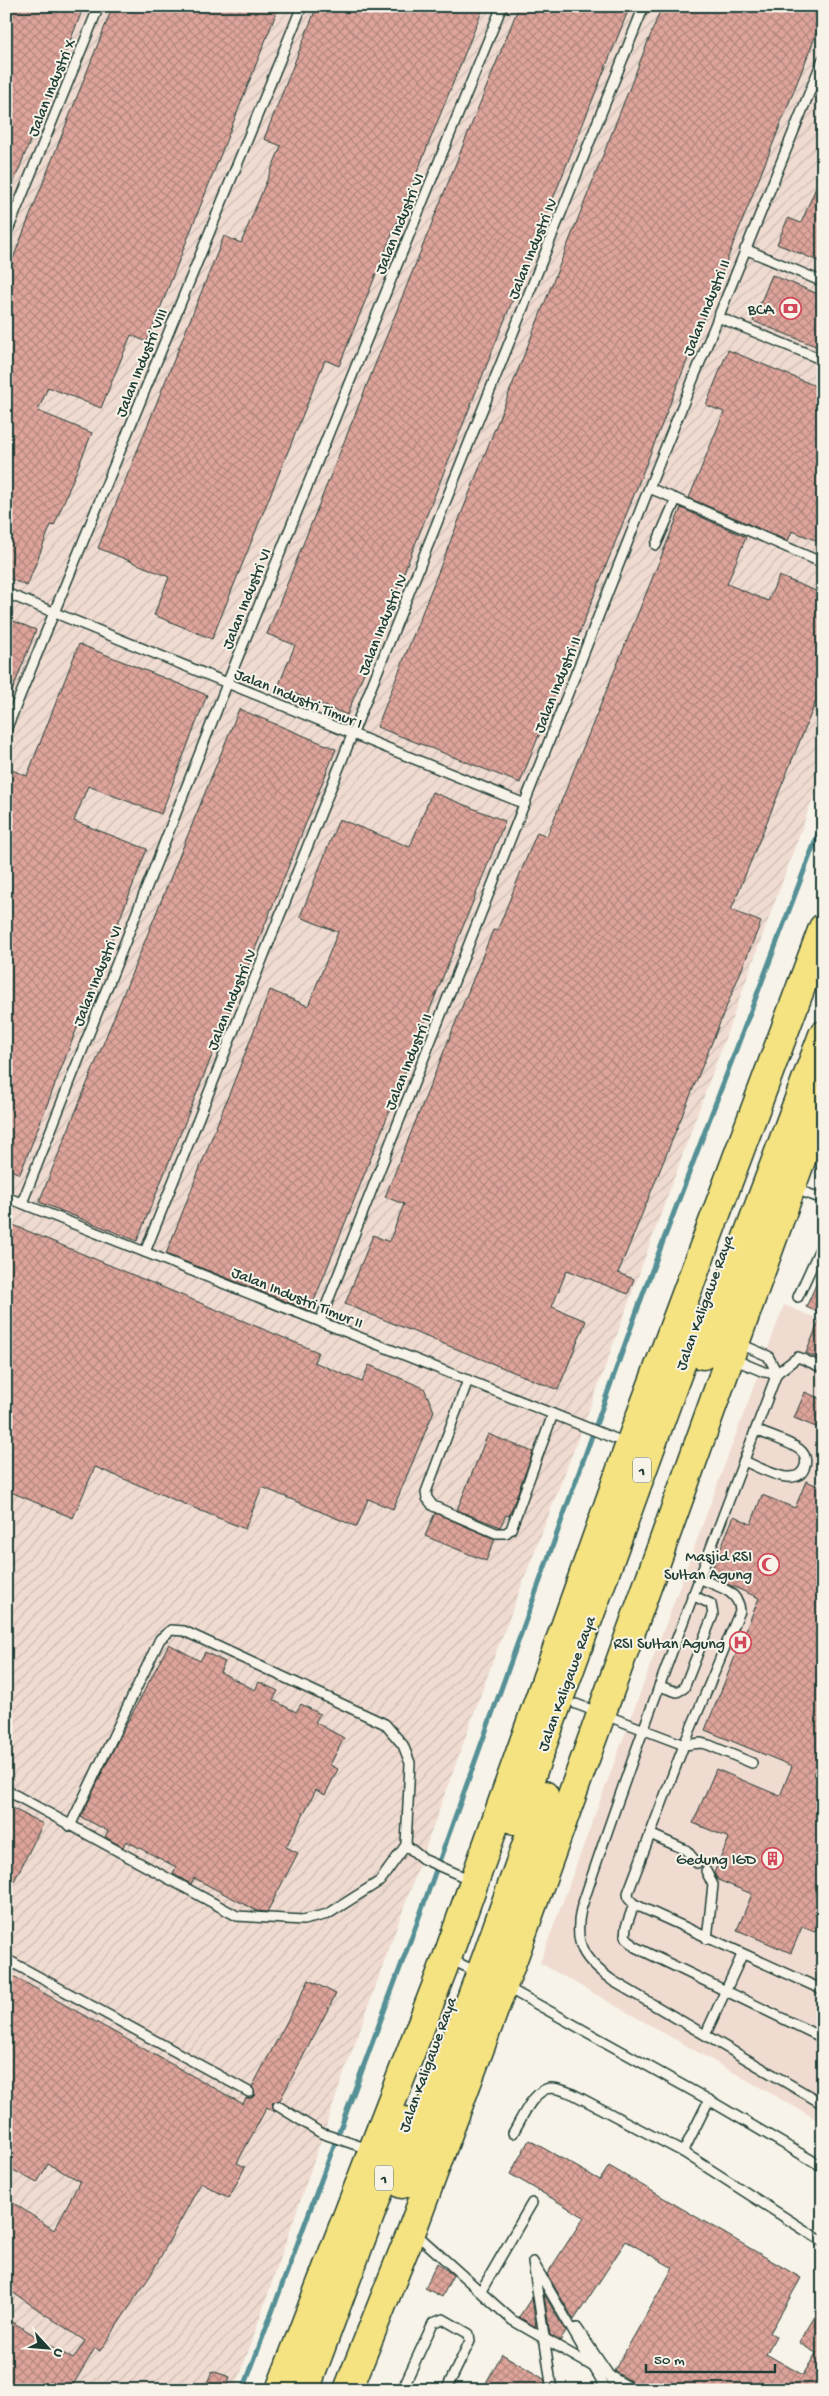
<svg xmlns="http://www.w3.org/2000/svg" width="829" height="2396" font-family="'Gochi Hand',sans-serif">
	<defs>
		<pattern id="industrial-furrows" width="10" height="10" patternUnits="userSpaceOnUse" patternTransform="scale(1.25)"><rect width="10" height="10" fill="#f0dbd1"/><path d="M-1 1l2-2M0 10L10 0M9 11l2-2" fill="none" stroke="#cdbdb4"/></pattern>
		<pattern id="building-cross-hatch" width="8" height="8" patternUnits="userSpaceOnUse" patternTransform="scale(1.25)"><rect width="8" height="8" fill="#dea49b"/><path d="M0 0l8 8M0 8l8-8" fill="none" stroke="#b3877f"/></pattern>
	</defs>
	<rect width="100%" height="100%" fill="#f7f3e8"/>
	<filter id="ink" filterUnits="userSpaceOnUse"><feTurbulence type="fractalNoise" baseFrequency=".02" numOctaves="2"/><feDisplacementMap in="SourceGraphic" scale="10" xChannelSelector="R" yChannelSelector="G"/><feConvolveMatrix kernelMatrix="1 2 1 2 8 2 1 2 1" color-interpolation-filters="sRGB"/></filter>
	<g filter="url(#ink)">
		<polygon fill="#f0dbd1" points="784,1305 823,1321 823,2123 540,1963"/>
		<polygon fill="url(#industrial-furrows)" points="6,6 823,6 823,770 597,1389 495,1655 341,2082 235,2390 6,2390"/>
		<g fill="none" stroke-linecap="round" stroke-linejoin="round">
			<polyline stroke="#559096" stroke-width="5" points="243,2390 422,1909 643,1294 823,821"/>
		</g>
		<g fill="url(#building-cross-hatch)" stroke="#1f3d34">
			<polygon points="6,6 84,6 7,199 6,199"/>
			<polygon points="113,6 279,6 147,342 131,335 101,408 48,387 38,411 92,433 54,526 51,525 27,586 6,577 6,276"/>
			<polygon points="317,6 484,6 339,366 325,360 212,639 154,615 169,577 98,548 224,236 241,243 281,146 264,139"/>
			<polygon points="519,6 630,6 347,715 278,687 295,645 267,634"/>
			<polygon points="662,6 823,6 823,17 520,783 377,727"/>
			<polygon points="823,171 823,263 777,244 788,218 801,223"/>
			<polygon points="772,275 823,296 823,349 753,321"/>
			<polygon points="728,350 823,389 823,543 792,531 788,541 689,498 724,412 706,405"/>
			<polygon points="681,508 746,537 727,584 768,601 779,576 823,594 823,684 731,910 761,922 618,1273 634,1279 628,1294 567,1270 552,1307 586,1321 558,1390 345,1304 373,1235 389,1242 404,1204 385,1197 493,930 497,931 537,832 547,836"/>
			<polygon points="6,618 36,630 7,704 6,704"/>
			<polygon points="79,644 207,695 161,814 88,786 74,821 147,849 20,1174 6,1168 6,776 9,769 27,776"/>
			<polygon points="239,709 336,749 137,1241 39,1202"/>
			<polygon points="432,792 505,821 310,1311 166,1254 270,990 308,1006 338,932 300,917 339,819 410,847"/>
			<polygon points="6,1222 318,1352 314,1362 362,1382 369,1365 424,1388 434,1411 393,1509 368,1499 357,1527 262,1487 245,1529 95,1467 73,1518 6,1490"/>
			<polygon points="823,1269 823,1360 806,1353 822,1314 806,1307"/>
			<polygon points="805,1392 823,1400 823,1430 794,1418"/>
			<polygon points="488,1434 533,1452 509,1516 506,1515 500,1527 457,1510"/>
			<polygon points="806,1481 823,1488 823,1750 813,1775 823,1779 823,1914 815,1932 802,1927 791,1953 737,1930 752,1894 718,1880 714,1873 729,1838 693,1823 716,1769 780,1796 792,1766 705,1730 759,1598 709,1576 734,1516 751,1524 762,1495 795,1508"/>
			<polygon points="435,1513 495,1539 486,1561 425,1536"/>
			<polygon points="169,1644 200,1661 205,1652 225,1662 220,1672 255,1690 259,1682 278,1691 273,1700 296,1712 301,1704 320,1714 315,1722 344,1738 330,1765 338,1769 325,1795 316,1790 286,1847 298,1853 267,1912 257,1911 194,1878 191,1884 173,1874 176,1867 126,1841 123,1847 105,1837 108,1831 81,1817 116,1744"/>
			<polygon points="6,1805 43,1824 6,1897"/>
			<polygon points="6,1972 243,2104 246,2098 252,2098 255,2095 252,2087 309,1980 336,1994 280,2100 272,2103 275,2112 267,2107 237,2163 245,2167 229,2198 201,2183 150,2276 100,2351 95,2348 70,2390 6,2390 6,2318 73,2359 85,2341 6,2288 6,2198 54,2230 80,2181 48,2164 37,2183 6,2166"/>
			<polygon points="529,2140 600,2180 609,2166 801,2278 770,2333 776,2336 766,2354 803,2375 816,2353 799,2343 823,2303 823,2390 640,2390 637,2385 614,2371 673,2268 626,2241 574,2320 547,2274 584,2217 510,2174"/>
			<polygon points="437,2263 453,2275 442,2297 425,2288"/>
			<polygon points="544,2294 566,2332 560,2341 550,2335"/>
			<polygon points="532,2297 536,2327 519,2317"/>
			<polygon points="502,2354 544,2379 546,2390 482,2390"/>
			<polygon points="212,2371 230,2377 225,2390 206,2386"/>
		</g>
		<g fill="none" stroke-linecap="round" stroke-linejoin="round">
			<defs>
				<g id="lane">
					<polyline points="6,235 99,6"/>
					<polyline points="745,249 823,282"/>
					<polyline points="718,317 823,360"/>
					<polyline points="649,488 676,499 656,545"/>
					<polyline points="676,499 823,563"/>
					<polyline points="6,593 525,804"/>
					<polyline points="6,730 302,6"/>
					<polyline points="795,1189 823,1199"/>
					<polyline points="6,1197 626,1443"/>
					<polyline points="22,1203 227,684 502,6"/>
					<polyline points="145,1252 644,6"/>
					<polyline points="798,1297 823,1242"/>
					<polyline points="320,1321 649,488 823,59"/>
					<polyline points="738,1343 768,1356 777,1373"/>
					<polyline points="733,1359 764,1372 777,1373"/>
					<path d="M823 1368 798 1357 777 1373C710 1551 641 1728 581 1909 573 1945 584 1960 613 1981L823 2104"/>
					<polyline points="468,1380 426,1492 427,1498 433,1506 496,1533 506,1533 511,1529 553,1414"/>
					<path d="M744 1461C759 1467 798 1491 805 1466 807 1459 804 1453 799 1449 787 1441 769 1436 756 1430"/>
					<path d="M698 1578C716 1586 739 1590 740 1611L684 1745 628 1893 629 1899 634 1904 823 1990"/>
					<polyline points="659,1686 677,1692 684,1688 713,1615 711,1604 692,1595"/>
					<polyline points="576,1704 684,1745 701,1743 709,1745 752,1763"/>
					<polyline points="6,1790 237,1916 303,1920 328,1914 380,1881 406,1845"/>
					<polyline points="70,1826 160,1639 171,1630 184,1631 385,1724 403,1745 410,1763 406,1845 423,1859 471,1880"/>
					<polyline points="650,1834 686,1850 697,1863"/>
					<polyline points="706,1871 713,1885 707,1939"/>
					<polyline points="634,1904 626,1927 625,1936 635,1947 823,2038"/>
					<polyline points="6,1959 249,2092"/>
					<polyline points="450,1959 479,1973"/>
					<polyline points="506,1987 709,2100 823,2167"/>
					<polyline points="708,2029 742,1955"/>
					<polyline points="278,2106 321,2133 371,2150"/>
					<path d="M513 2133C521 2120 531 2095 546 2089 554 2086 565 2091 573 2094L683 2152 823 2242"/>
					<polyline points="683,2152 709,2100"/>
					<polyline points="414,2232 512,2320 634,2390"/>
					<polyline points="481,2291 532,2203"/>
					<polyline points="577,2328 619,2390"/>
					<polyline points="402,2390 433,2323 443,2319 469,2334 470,2341 446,2390"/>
					<polyline points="552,2390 533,2262 607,2390"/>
				</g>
				<g id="highway">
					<polyline points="703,1355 823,1035"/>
					<polyline points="515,1820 697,1320"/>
					<polyline points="402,2184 487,1956 544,1795"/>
					<polyline points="280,2390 447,1958 630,1444 823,928"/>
					<polyline points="305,2390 405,2121"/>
					<polyline points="348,2390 412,2230 510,1967 823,1099"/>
				</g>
			</defs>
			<use href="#lane" stroke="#1f3d34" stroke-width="12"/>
			<use href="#highway" stroke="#1f3d34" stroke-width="31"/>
			<use href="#lane" stroke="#f7f3e8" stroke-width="9"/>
			<use href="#highway" stroke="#f5e382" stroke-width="28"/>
		</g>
	</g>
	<defs>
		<symbol id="bank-ring" viewBox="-11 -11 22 22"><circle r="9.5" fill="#f7f3e8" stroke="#d1495b" stroke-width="1.5"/><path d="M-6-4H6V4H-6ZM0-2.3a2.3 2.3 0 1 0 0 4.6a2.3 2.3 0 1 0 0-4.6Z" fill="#d1495b"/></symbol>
		<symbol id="mosque-ring" viewBox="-11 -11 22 22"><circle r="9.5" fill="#f7f3e8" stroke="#d1495b" stroke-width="1.5"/><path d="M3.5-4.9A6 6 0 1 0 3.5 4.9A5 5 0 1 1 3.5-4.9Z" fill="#d1495b"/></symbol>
		<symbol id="hospital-ring" viewBox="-11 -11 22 22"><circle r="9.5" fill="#f7f3e8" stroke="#d1495b" stroke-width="1.5"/><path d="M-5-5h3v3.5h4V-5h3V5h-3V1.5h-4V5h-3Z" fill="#d1495b"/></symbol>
		<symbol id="building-ring" viewBox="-11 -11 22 22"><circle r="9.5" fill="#f7f3e8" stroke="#d1495b" stroke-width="1.5"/><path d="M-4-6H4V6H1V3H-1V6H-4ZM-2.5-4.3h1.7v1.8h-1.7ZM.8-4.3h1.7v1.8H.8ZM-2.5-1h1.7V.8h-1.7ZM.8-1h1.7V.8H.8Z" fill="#d1495b"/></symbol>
	</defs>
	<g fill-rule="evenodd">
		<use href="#bank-ring" x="778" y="296" width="25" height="25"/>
		<use href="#mosque-ring" x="756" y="1552" width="25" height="25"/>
		<use href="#hospital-ring" x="728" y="1630" width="25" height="25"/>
		<use href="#building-ring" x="760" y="1846" width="25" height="25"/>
	</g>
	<g text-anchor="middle" stroke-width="4" stroke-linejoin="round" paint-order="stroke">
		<g fill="#f7f3e8" stroke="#60746a" stroke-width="1">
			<rect x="633" y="1457.5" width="18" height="25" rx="4"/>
			<rect x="375" y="2165.5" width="18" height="25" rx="4"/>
		</g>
		<g font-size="15" font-weight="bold" fill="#1f3d34">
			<text x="642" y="1475">1</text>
			<text x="384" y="2183">1</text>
		</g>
		<g font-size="16" fill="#1f3d34" stroke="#f7f3e8">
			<text transform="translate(50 87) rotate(-68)" y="6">Jalan Industri X</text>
			<text transform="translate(398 223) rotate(-68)" y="6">Jalan Industri VI</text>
			<text transform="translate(531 248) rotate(-68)" y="6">Jalan Industri IV</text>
			<text transform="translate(705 307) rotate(-68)" y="6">Jalan Industri II</text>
			<text transform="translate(140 362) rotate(-68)" y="6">Jalan Industri VIII</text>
			<text transform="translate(245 598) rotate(-68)" y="6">Jalan Industri VI</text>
			<text transform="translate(381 624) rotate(-68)" y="6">Jalan Industri IV</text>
			<text transform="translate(556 684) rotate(-68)" y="6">Jalan Industri II</text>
			<text transform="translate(299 697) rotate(22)" y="6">Jalan Industri Timur I</text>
			<text transform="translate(96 975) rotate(-68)" y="6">Jalan Industri VI</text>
			<text transform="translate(230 999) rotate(-68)" y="6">Jalan Industri IV</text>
			<text transform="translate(407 1061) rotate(-68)" y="6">Jalan Industri II</text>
			<text transform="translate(298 1296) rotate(22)" y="6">Jalan Industri Timur II</text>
			<text transform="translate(703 1302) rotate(-70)" y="6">Jalan Kaligawe Raya</text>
			<text transform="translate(565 1683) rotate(-70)" y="6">Jalan Kaligawe Raya</text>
			<text transform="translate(426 2064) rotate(-70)" y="6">Jalan Kaligawe Raya</text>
		</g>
		<g font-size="16" fill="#1f3d34" stroke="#f7f3e8" text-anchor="end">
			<text x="774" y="314">BCA</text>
			<text x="752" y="1561">Masjid RSI<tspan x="752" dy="18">Sultan Agung</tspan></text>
			<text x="725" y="1648">RSI Sultan Agung</text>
			<text x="756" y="1864">Gedung IGD</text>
		</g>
	</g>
	<rect width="829" height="2396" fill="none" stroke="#f7f3e8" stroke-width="25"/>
	<rect x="12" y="12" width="804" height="2371" fill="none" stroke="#1f3d34" stroke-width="2" filter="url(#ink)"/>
	<g transform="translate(48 2348) rotate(116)" stroke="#f7f3e8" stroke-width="4" paint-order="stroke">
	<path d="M0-4L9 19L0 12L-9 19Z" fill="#1f3d34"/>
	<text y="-8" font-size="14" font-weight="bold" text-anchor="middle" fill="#1f3d34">U</text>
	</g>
	<path d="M646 2364v8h129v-8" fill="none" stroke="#1f3d34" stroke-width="2.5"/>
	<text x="654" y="2364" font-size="15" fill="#1f3d34" stroke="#f7f3e8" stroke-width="4" paint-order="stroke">50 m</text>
</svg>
